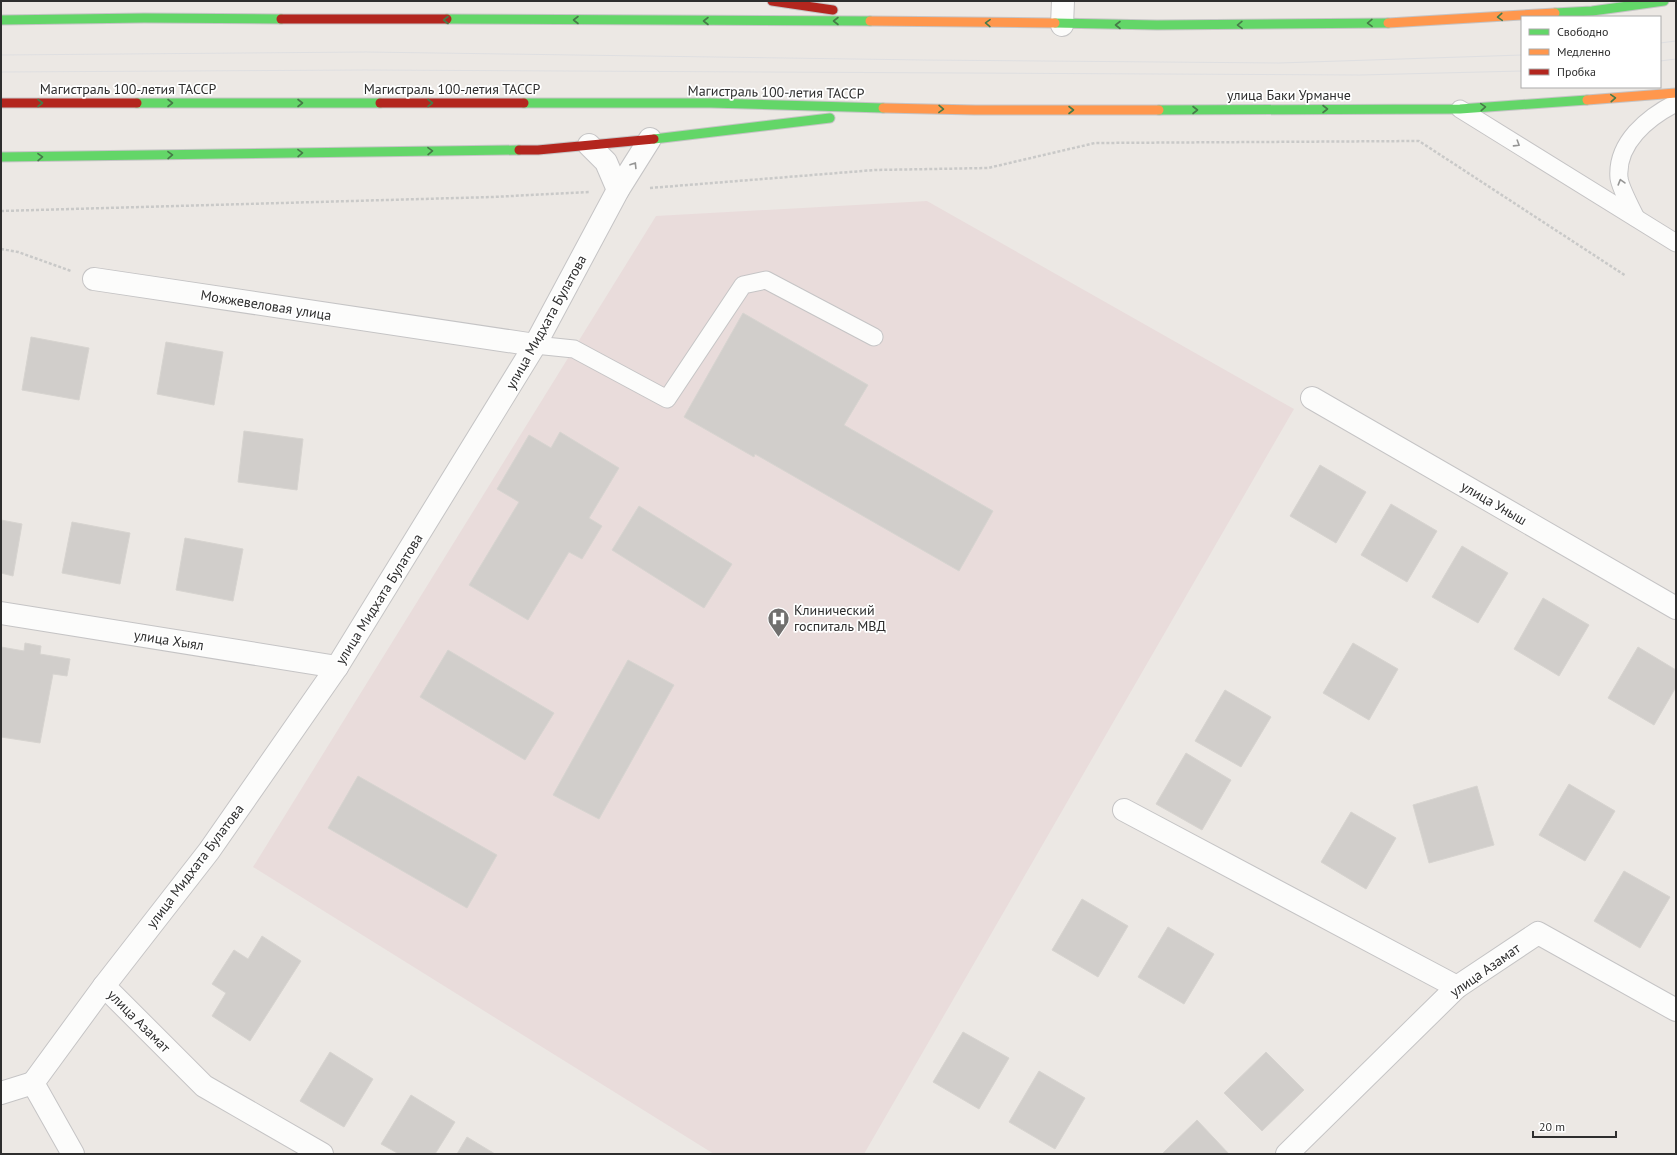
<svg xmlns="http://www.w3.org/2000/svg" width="1677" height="1155" font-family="'PT Sans',sans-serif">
	<rect width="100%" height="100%" fill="#ece8e4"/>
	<polygon fill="#e9dcdb" points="927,201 1294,409 864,1154 714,1154 253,867 656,216"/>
	<g fill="#d1cecb" stroke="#d7d4d0">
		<polygon points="743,313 868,385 844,425 993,511 959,571 755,454 754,457 684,417"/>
		<polygon points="31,337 89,348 79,400 22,390"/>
		<polygon points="166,342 223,352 214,405 157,394"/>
		<polygon points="244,431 303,439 297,490 238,482"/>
		<polygon points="560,432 619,468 589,518 602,526 582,559 569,552 528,620 469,585 519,502 497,489 529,435 551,448"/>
		<polygon points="1320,465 1366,492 1336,543 1290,516"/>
		<polygon points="1391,504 1437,531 1407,582 1361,555"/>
		<polygon points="639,506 732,564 704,608 612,550"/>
		<polygon points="1,520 22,524 13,576 1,573"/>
		<polygon points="72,522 130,533 120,584 62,573"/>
		<polygon points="185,538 243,549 233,601 176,590"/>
		<polygon points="1462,546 1508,573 1478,623 1432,597"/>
		<polygon points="1543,598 1589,625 1559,676 1514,649"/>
		<polygon points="25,643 41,646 40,654 70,659 67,676 53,674 40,743 1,737 1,647 24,651"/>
		<polygon points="1353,643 1398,669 1369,720 1323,693"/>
		<polygon points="1638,647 1676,670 1676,687 1654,725 1608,698"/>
		<polygon points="448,650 554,713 525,760 420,697"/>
		<polygon points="628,660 674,685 599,819 553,795"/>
		<polygon points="1225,690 1271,717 1241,767 1195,741"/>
		<polygon points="1186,753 1231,780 1202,830 1156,804"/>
		<polygon points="358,776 497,855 467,908 328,828"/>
		<polygon points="1569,784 1615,811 1585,861 1539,835"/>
		<polygon points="1477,786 1494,845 1429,863 1413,805"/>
		<polygon points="1351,812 1396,838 1366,889 1321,862"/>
		<polygon points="1624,871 1670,897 1640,948 1594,921"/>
		<polygon points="1082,899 1128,926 1098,977 1052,950"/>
		<polygon points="1168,927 1214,954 1184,1004 1138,977"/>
		<polygon points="262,936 301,961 250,1041 212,1016 226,993 212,984 234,950 248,959"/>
		<polygon points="963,1032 1009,1058 979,1109 933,1082"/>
		<polygon points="330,1052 373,1079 344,1127 300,1101"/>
		<polygon points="1266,1052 1304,1090 1262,1131 1224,1093"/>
		<polygon points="1039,1071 1085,1098 1055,1149 1009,1122"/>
		<polygon points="411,1095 455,1122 435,1154 399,1154 381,1144"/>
		<polygon points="1197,1120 1229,1154 1162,1154"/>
		<polygon points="467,1137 495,1154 457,1154"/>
	</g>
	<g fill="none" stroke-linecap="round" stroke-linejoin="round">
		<defs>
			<g id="lane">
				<polyline points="1460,109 1676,243"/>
				<path d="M1636 218C1631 208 1620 187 1619 178 1616 143 1648 117 1676 103"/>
				<polyline points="535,345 574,349 667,399 743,285 766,280 874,337"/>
			</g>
			<g id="street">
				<polyline points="1062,25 1063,1"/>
				<polyline points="589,145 606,162 618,190"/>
				<polyline points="94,279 535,345"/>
				<polyline points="1312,398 1676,608"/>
				<polyline points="1,613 337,667"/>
				<polyline points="1124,810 1457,987"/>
				<polyline points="104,986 204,1086 322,1154"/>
				<polyline points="1,1093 33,1083"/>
				<polyline points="73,1154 33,1083 104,986 209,851 337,667 535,345 618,190 650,139"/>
				<polyline points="1287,1154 1457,987 1538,933 1676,1010"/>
			</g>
			<g id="fast">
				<polyline points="1555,13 1592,11 1664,1"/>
				<polyline points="447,19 870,21"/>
				<polyline points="1,20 144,18 281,19"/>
				<polyline points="1055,23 1157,25 1388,23"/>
				<polyline points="137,103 380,103"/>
				<polyline points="524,103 711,103 883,108"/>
				<polyline points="1159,110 1460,109 1587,100"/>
				<polyline points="654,139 830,118"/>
				<polyline points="1,157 519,150"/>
			</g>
			<g id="slow">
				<polyline points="870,21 1055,23"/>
				<polyline points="1388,23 1555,13"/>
				<polyline points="1587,100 1676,93"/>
				<polyline points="883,108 975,110 1159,110"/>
			</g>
			<g id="jam">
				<polyline points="772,1 833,10"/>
				<polyline points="281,19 447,19"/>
				<polyline points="1,103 137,103"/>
				<polyline points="380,103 524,103"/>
				<polyline points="519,150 538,150 654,139"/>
			</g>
		</defs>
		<use href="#lane" stroke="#c5c4c5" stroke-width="19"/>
		<use href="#street" stroke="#c5c4c5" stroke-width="24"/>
		<use href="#fast" stroke="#c5c4c5" stroke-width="11"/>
		<use href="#slow" stroke="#c5c4c5" stroke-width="11"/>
		<use href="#jam" stroke="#c5c4c5" stroke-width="11"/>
		<g stroke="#c9c9c8" stroke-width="2.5" stroke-dasharray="3 2" stroke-linecap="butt">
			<polyline points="650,188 875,170 988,168 1095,143 1419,141 1626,276"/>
			<polyline points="1,211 492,197 589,192"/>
			<polyline points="1,249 18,252 71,271"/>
		</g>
		<use href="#lane" stroke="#fcfcfb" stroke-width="17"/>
		<use href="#street" stroke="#fcfcfb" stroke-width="22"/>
		<use href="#fast" stroke="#63d668" stroke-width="9"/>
		<use href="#slow" stroke="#ff974d" stroke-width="9"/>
		<use href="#jam" stroke="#b3261e" stroke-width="9"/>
		<g stroke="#dfdfe1" stroke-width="1">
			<polyline points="1660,43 1676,41"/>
			<polyline points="1,55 366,52 924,60 1279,63 1522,55"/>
			<polyline points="1660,61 1676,59"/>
			<polyline points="1,72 365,70 1360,75 1522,71"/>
		</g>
	</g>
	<defs><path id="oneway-chevron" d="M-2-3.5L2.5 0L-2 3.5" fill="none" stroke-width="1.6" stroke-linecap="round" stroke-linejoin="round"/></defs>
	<g stroke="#467a48">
		<use href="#oneway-chevron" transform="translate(1500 17) rotate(176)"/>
		<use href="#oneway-chevron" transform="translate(446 20) rotate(-180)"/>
		<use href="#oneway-chevron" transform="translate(576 20) rotate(-180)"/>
		<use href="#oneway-chevron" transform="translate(706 21) rotate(-180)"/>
		<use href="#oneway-chevron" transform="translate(836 21) rotate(-180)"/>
		<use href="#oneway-chevron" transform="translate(988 23) rotate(-179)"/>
		<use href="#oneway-chevron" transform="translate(1370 23) rotate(179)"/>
		<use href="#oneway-chevron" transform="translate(1118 25) rotate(-180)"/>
		<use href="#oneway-chevron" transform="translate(1240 25) rotate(179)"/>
		<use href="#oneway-chevron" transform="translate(1613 98) rotate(-4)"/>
		<use href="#oneway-chevron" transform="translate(40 103)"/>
		<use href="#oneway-chevron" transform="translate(170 103)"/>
		<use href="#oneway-chevron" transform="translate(300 103)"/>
		<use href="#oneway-chevron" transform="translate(430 103)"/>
		<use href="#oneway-chevron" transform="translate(1483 107) rotate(-4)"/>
		<use href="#oneway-chevron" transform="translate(941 109) rotate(1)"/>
		<use href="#oneway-chevron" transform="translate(1325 109)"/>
		<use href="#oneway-chevron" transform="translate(1071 110)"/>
		<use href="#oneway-chevron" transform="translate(1195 110)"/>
		<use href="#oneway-chevron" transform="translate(430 151) rotate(-1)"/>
		<use href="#oneway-chevron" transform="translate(300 153) rotate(-1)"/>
		<use href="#oneway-chevron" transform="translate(170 155) rotate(-1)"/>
		<use href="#oneway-chevron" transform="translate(40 157) rotate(-1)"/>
	</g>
	<g stroke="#959594">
		<use href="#oneway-chevron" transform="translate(1517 144) rotate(32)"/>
		<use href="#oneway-chevron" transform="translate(634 165) rotate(-58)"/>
		<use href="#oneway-chevron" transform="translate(1621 182) rotate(-106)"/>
	</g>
	<defs>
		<symbol id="hospital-pin" viewBox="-11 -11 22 30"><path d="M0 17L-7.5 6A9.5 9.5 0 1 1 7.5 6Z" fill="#706f6e" stroke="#fff"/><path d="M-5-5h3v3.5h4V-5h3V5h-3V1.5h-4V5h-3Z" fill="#fff"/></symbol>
	</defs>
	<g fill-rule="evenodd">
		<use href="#hospital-pin" x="766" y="606" width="25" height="34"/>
	</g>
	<g text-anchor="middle" stroke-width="3.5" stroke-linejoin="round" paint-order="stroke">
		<g font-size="14" fill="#2e2e2e" stroke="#fff">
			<text x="128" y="94">Магистраль 100-летия ТАССР</text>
			<text x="452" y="94">Магистраль 100-летия ТАССР</text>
			<text transform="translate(776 92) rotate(1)" y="5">Магистраль 100-летия ТАССР</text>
			<text x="1289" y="100">улица Баки Урманче</text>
			<text transform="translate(266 305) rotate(9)" y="5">Можжевеловая улица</text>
			<text transform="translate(546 322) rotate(-61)" y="5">улица Мидхата Булатова</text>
			<text transform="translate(1494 503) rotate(30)" y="5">улица Уныш</text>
			<text transform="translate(379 599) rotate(-58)" y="5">улица Мидхата Булатова</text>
			<text transform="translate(169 640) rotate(9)" y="5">улица Хыял</text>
			<text transform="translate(195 866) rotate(-53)" y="5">улица Мидхата Булатова</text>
			<text transform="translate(1485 970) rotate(-35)" y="5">улица Азамат</text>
			<text transform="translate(139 1021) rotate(45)" y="5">улица Азамат</text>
		</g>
		<g font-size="14" fill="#2e2e2e" stroke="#fff" text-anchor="start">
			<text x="794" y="615">Клинический<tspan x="794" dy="16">госпиталь МВД</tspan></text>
		</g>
	</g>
	<rect width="1677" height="1155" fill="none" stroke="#2e2e2e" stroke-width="4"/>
	<rect x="1521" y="16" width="140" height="72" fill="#ffffff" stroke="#ababab"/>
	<rect x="1529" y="29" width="20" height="6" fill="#63d668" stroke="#ababab"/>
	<text x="1557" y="36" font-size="12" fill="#2e2e2e">Свободно</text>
	<rect x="1529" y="49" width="20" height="6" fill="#ff974d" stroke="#ababab"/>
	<text x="1557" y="56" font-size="12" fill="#2e2e2e">Медленно</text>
	<rect x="1529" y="69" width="20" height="6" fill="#b3261e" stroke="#ababab"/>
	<text x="1557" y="76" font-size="12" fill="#2e2e2e">Пробка</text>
	<path d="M1533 1131v6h83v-6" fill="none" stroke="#2e2e2e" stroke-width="2"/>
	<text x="1539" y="1131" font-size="12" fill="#2e2e2e" stroke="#ffffff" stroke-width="3" paint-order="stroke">20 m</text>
</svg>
